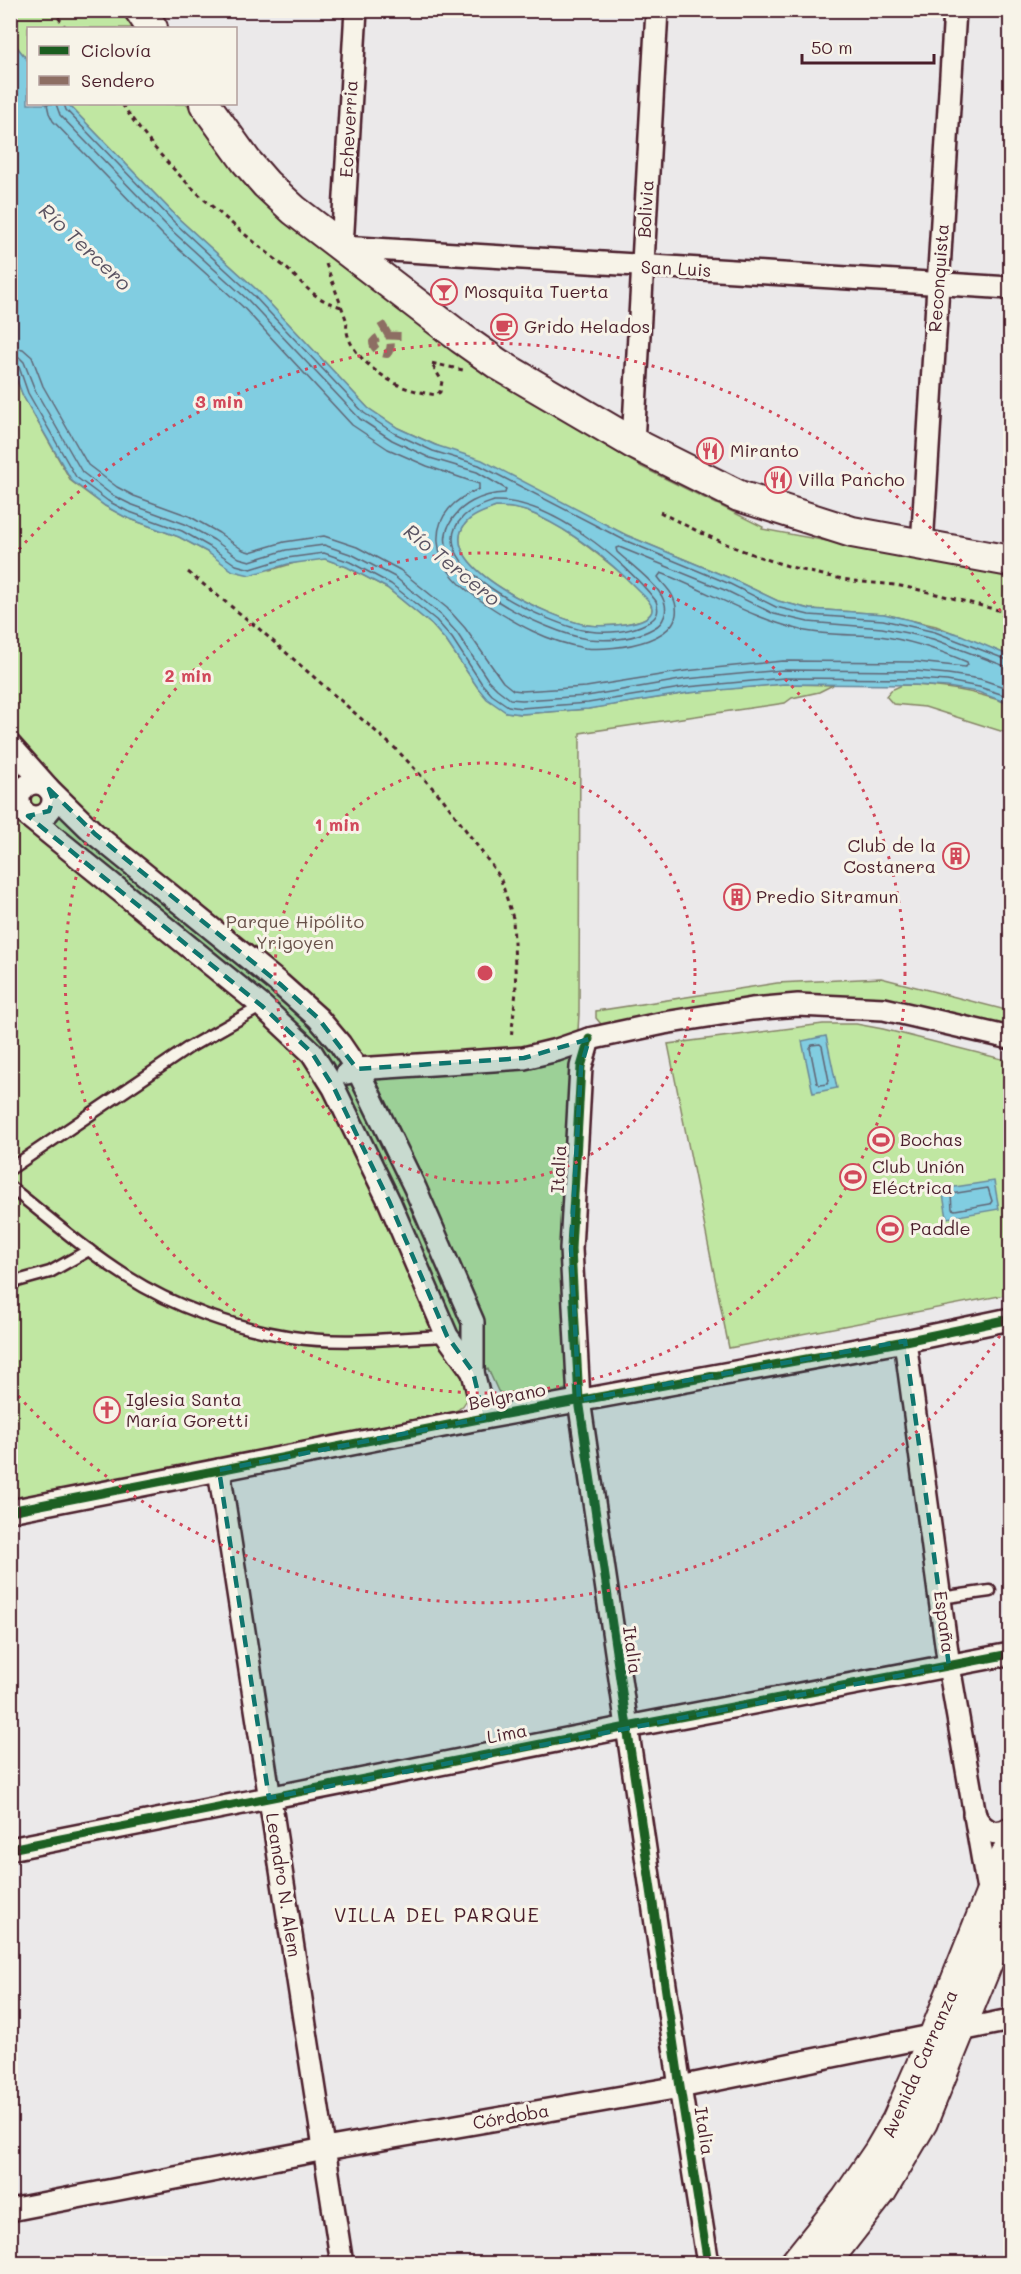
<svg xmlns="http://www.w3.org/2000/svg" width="1021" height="2274" font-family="Mali,sans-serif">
	<rect width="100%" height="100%" fill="#ebe9ea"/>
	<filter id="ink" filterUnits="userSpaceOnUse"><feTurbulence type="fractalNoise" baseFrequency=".0167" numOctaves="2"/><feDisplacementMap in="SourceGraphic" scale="12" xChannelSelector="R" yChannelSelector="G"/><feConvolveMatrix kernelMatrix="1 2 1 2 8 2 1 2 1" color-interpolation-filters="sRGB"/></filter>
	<g filter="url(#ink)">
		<g fill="#c0e7a2" stroke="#858366" stroke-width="1.5">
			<polygon points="10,11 120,11 133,28 28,28 28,61 11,39"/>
			<polygon points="68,104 187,104 239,175 262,201 400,311 487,374 642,467 763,527 762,529 1010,575 1010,656 936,626 884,614 810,609 778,601 732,579 626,535 555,499 398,428 368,408 257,290 179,219"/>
			<path d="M11 365 23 396 71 481 105 506 125 517 179 537 207 552 271 570 305 560 325 559 347 567 387 588 432 625 447 642 478 688 506 712 521 714 588 709 688 693 738 688 784 684 833 685 819 692 792 698 785 703 580 733 579 1014 565 1245 568 1387 566 1389 543 1397 511 1401 498 1391 488 1369 462 1374C471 1389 471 1405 453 1412L11 1499Z"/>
			<path d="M496 507C510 507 523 509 536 515 545 520 555 524 564 530 580 540 650 592 652 608 655 626 599 627 587 625 556 620 433 567 465 524 472 514 486 510 496 507Z"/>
			<path d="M902 685C940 685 975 691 1010 704V734L925 707 893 704 886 696 891 690Z"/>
			<polygon points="881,978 1010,1011 1010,1028 883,997 782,997 608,1024 601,1024 596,1018 596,1011 777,983"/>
			<polygon points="823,1024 856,1024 883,1029 1010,1061 1010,1294 729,1348 668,1044"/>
		</g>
		<g fill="#81cde1" stroke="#6b8798" stroke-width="1.5" fill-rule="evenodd">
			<path d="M11 39 28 61V104H68L179 219 257 290 368 408 398 428 435 445 482 460 626 535 732 579 778 601 810 609 884 614 910 620 961 635 1010 656V704L978 692 947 687 916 685 784 684 688 693 588 709 521 714 506 712 487 699 478 688 447 642 432 625 387 588 347 567 325 559 288 564 250 575 233 571 207 552 179 537 125 517 105 506 72 481 23 396 11 365ZM496 507C510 507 523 509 536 515 574 533 609 560 638 590 643 595 651 601 652 608 655 626 599 627 587 625 556 620 433 567 465 524 472 515 486 511 496 507Z"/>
			<polygon points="826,1036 837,1088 813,1093 802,1041"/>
			<polygon points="994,1181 999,1209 947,1218 942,1189"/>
		</g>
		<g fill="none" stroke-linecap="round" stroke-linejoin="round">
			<g stroke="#606574" stroke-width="1.5">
				<path d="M56 104 60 115 169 228 248 300 360 419 392 440 430 458 477 472 506 489 505 493C482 494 459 504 449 525 423 576 550 634 588 639 610 641 635 639 654 628 664 623 668 611 664 601 658 584 630 564 617 552L616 548 619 547 727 591 774 614 808 622 882 628 907 633 933 639 1010 668"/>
				<polyline points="64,104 66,110 175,223 253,295 364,413 394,433 433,451 479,465 624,540 730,584 776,607 809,615 883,620 935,632 1010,661"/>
				<path d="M10 347 23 349 32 357 43 386 88 465 117 487 134 496 189 516 219 533 243 550 250 552 284 542 324 536 357 547 400 570 447 608 465 628 503 682 513 690 522 691 586 687 685 671 783 661 917 662 965 667 968 665 967 662C939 650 909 640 879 636 853 634 826 636 801 630 751 618 708 591 661 573L658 577C662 583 668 588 672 595 696 642 613 651 585 648 548 642 516 624 486 604 463 589 440 570 438 542 436 515 456 498 479 489V484L427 466 388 449 352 425 242 306 163 235 53 121 49 113 47 104"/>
				<polyline points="10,356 19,357 24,362 35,390 82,472 112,495 130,504 185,524 214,540 239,558 250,561 286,550 324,545 353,555 395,577 441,615 457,633 488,680 497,689 510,699 522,700 587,696 686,679 783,670 916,671 948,674 980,679 1010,689"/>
				<polyline points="10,363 19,367 28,393 76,477 108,501 127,511 182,531 210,547 236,565 251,569 287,558 324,553 350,562 391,584 436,620 452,638 482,684 492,695 508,706 521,708 588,703 687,687 784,678 916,679 947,681 979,687 1010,697"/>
				<path d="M494 501C549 498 624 560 656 601 660 612 657 618 647 623 630 632 607 634 588 631 554 627 417 566 462 518 470 509 483 505 494 501Z"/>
				<polygon points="820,1044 822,1046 829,1081 827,1084 820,1085 817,1083 810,1048 812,1045"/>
				<polygon points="988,1188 992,1201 990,1204 955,1210 952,1209 951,1194"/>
			</g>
			<defs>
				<g id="lane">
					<polyline points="10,807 21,809"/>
					<polyline points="10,1169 188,1048 262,1006"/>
					<path d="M10 1187C48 1217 85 1250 126 1276 174 1307 235 1328 292 1337 342 1345 396 1338 447 1336"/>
					<polyline points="10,1283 50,1272 89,1250"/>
					<polyline points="940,1598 990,1591"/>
				</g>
				<g id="street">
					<polyline points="356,10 342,247 1010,288"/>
					<polyline points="633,443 657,10"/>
					<polyline points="922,546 955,10"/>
					<polyline points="10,745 49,789 95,834 280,984 318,1018 340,1044 357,1069 415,1188 473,1322 473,1372 484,1418"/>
					<circle cx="36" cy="800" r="17"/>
					<polyline points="28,816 262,1006 312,1053 334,1088 389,1201 447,1336 473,1372"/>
					<polyline points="589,1039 581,1067 571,1249 579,1400 680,2087 708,2264"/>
					<polyline points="347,1073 357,1069 524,1058 557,1050 589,1039 664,1023 752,1009 798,1005 884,1009 1010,1038"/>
					<polyline points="905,1341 949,1666 989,1896"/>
					<polyline points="219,1470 342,2264"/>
					<polyline points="10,1511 484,1418 905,1341 1010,1319"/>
					<path d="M974 1814C981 1829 995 1839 1010 1828"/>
					<polyline points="10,1849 627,1727 1010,1654"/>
					<polyline points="10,2210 325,2149 680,2087 1010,2020"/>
				</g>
				<g id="secondary">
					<polyline points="140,10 152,28"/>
					<polyline points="205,104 246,161 266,184 294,210 461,338 498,364 633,443 739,496 852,532 1010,561"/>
					<polyline points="795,2264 847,2199 879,2152 897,2121 934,2037 1010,1846"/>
					<polyline points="824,2264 881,2191 922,2122 1010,1906"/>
				</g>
			</defs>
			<use href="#lane" stroke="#4a1f2b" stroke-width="15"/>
			<use href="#street" stroke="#4a1f2b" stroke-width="26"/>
			<use href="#secondary" stroke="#4a1f2b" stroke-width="34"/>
			<g stroke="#4a1f2b" stroke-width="3" stroke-dasharray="4.5 4.5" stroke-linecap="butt">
				<polyline points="53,10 66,28"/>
				<path d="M122 104C167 172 217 212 280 263 304 282 310 299 342 307"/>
				<path d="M326 264 347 322C342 349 381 378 403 387 414 391 425 393 436 395L440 392 442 381 431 363 463 370"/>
				<path d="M660 512C719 544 782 569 849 580 864 583 880 583 895 585 934 592 972 604 1010 613"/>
				<polyline points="188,572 258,628 397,750 443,799 500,877 513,918 516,991 511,1039"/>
			</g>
			<use href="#lane" stroke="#f7f3e8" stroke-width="10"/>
			<use href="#street" stroke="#f7f3e8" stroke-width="21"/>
			<use href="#secondary" stroke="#f7f3e8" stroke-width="30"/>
			<path stroke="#8d6e63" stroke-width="8" stroke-dasharray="15 8" stroke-linecap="butt" d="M381 323C387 333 396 344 387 354 381 354 373 349 373 342 379 333 391 336 401 336"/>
			<defs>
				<g id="cycleway">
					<polyline points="589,1039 581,1067 571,1249 579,1400 680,2087 708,2264"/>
					<polyline points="10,1511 484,1418 905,1341 1010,1319"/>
					<polyline points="10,1849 627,1727 1010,1654"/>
				</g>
			</defs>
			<use href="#cycleway" stroke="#f7f3e8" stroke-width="13"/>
			<use href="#cycleway" stroke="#1b5e20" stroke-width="9"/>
		</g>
	</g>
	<path fill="#0f766e" fill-opacity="0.2" stroke="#0f766e" stroke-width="4.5" stroke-dasharray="12 8" stroke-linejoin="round" d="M49 789 95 834 280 984 318 1018 357 1069 524 1058 589 1039 581 1067 571 1249 579 1400 905 1341 949 1666 269 1798 219 1470 484 1418 473 1372 447 1336 389 1201 334 1088 312 1053 262 1006 28 816 49 811 53 800Z"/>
	<g fill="none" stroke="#d1495b" stroke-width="3" stroke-dasharray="3 6">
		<circle cx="485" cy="973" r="210"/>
		<circle cx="485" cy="973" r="420"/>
		<path d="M1010 1321A630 630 0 0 1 13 1390M13 556A630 630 0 0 1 1010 625"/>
	</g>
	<defs>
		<symbol id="bar-ring" viewBox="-11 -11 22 22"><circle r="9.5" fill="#f7f3e8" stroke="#d1495b" stroke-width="1.5"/><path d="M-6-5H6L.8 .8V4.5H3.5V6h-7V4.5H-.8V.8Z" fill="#d1495b"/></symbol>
		<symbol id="cafe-ring" viewBox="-11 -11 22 22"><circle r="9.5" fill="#f7f3e8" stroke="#d1495b" stroke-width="1.5"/><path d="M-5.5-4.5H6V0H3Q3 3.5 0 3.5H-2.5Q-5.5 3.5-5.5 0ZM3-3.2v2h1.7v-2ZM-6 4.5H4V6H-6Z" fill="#d1495b"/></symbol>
		<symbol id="restaurant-ring" viewBox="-11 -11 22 22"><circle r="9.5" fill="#f7f3e8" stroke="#d1495b" stroke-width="1.5"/><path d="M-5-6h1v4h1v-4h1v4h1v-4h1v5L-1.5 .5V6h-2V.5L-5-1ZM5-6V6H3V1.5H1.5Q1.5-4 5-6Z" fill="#d1495b"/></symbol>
		<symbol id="building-ring" viewBox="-11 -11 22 22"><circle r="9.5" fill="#f7f3e8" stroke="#d1495b" stroke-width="1.5"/><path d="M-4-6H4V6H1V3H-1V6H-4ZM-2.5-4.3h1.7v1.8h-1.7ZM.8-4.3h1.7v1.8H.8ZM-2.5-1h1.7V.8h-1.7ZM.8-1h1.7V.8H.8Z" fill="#d1495b"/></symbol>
		<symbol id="stadium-ring" viewBox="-11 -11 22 22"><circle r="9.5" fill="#f7f3e8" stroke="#d1495b" stroke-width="1.5"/><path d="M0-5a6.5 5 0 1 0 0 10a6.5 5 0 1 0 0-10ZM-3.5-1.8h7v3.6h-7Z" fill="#d1495b"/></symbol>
		<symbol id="church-ring" viewBox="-11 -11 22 22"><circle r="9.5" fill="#f7f3e8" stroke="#d1495b" stroke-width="1.5"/><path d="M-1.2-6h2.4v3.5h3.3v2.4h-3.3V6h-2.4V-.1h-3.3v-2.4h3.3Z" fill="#d1495b"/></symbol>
	</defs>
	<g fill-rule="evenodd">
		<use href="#bar-ring" x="429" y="277" width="30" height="30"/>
		<use href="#cafe-ring" x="489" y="312" width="30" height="30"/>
		<use href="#restaurant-ring" x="695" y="436" width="30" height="30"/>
		<use href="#restaurant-ring" x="763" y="465" width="30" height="30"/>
		<use href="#building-ring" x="941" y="841" width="30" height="30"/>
		<use href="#building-ring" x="722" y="882" width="30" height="30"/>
		<use href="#stadium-ring" x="866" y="1125" width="30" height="30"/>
		<use href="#stadium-ring" x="838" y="1162" width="30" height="30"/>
		<use href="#stadium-ring" x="875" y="1214" width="30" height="30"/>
		<use href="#church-ring" x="92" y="1395" width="30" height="30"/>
	</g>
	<g text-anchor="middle" stroke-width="6" stroke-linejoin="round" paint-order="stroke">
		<g font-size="18" fill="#4a1f2b" stroke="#f7f3e8">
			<text transform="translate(349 129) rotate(-87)" y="6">Echeverria</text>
			<text transform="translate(646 209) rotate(-87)" y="6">Bolivia</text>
			<text transform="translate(676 269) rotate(3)" y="6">San Luis</text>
			<text transform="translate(939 278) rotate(-86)" y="6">Reconquista</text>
			<text transform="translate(559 1169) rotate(-87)" y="6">Italia</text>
			<text transform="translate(507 1397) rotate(-11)" y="6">Belgrano</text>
			<text transform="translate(944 1622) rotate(82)" y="6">España</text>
			<text transform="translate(632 1650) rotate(82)" y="6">Italia</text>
			<text transform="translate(507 1734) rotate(-11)" y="6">Lima</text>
			<text transform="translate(283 1885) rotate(81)" y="6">Leandro N. Alem</text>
			<text transform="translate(920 2064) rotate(-66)" y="6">Avenida Carranza</text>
			<text transform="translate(511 2117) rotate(-10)" y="6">Córdoba</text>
			<text transform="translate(704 2131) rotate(81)" y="6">Italia</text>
		</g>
		<g font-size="18" fill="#4a1f2b" stroke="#f7f3e8" text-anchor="start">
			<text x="464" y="298">Mosquita Tuerta</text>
			<text x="524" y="333">Grido Helados</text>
			<text x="730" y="457">Miranto</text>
			<text x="798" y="486">Villa Pancho</text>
			<text x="936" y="852" text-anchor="end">Club de la<tspan x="936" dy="21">Costanera</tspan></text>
			<text x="756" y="903">Predio Sitramun</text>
			<text x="900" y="1146">Bochas</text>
			<text x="872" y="1173">Club Unión<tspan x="872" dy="21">Eléctrica</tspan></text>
			<text x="910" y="1235">Paddle</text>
			<text x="126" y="1406">Iglesia Santa<tspan x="126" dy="21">María Goretti</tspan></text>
		</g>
		<g font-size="18" fill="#685149" stroke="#f7f3e8">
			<text x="295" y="928">Parque Hipólito<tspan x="295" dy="21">Yrigoyen</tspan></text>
		</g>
		<g font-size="20" font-style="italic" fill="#5a5362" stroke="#f7f3e8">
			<text transform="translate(85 247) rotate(43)" y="7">Río Tercero</text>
			<text transform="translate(452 565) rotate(39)" y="7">Río Tercero</text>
		</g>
		<g font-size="20" letter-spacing="1.5" fill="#4a1f2b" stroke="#f7f3e8">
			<text x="437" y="1922">VILLA DEL PARQUE</text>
		</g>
	</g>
	<circle cx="485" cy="973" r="9" fill="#d1495b" stroke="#f7f3e8" stroke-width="3"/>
	<g font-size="18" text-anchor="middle" font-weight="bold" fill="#d1495b" stroke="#f7f3e8" stroke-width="6" stroke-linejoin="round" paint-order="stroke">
		<text x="219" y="408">3 min</text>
		<text x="188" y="682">2 min</text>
		<text x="337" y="831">1 min</text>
	</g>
	<rect width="1021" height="2274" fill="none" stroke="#f7f3e8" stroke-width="36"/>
	<rect x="18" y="18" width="985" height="2238" fill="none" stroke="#4a1f2b" stroke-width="2" filter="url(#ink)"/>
	<rect x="27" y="27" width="210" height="78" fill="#f7f3e8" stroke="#b29e9c" stroke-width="1.5"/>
	<rect x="39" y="46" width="30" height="9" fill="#1b5e20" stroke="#b29e9c" stroke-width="1.5"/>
	<text x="81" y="57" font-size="18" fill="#4a1f2b">Ciclovía</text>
	<rect x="39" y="76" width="30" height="9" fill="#8d6e63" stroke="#b29e9c" stroke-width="1.5"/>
	<text x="81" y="87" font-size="18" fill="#4a1f2b">Sendero</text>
	<path d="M802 54v9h132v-9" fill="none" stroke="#4a1f2b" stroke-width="3"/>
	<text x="811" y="54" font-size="18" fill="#4a1f2b" stroke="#f7f3e8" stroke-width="4.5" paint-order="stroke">50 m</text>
</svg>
